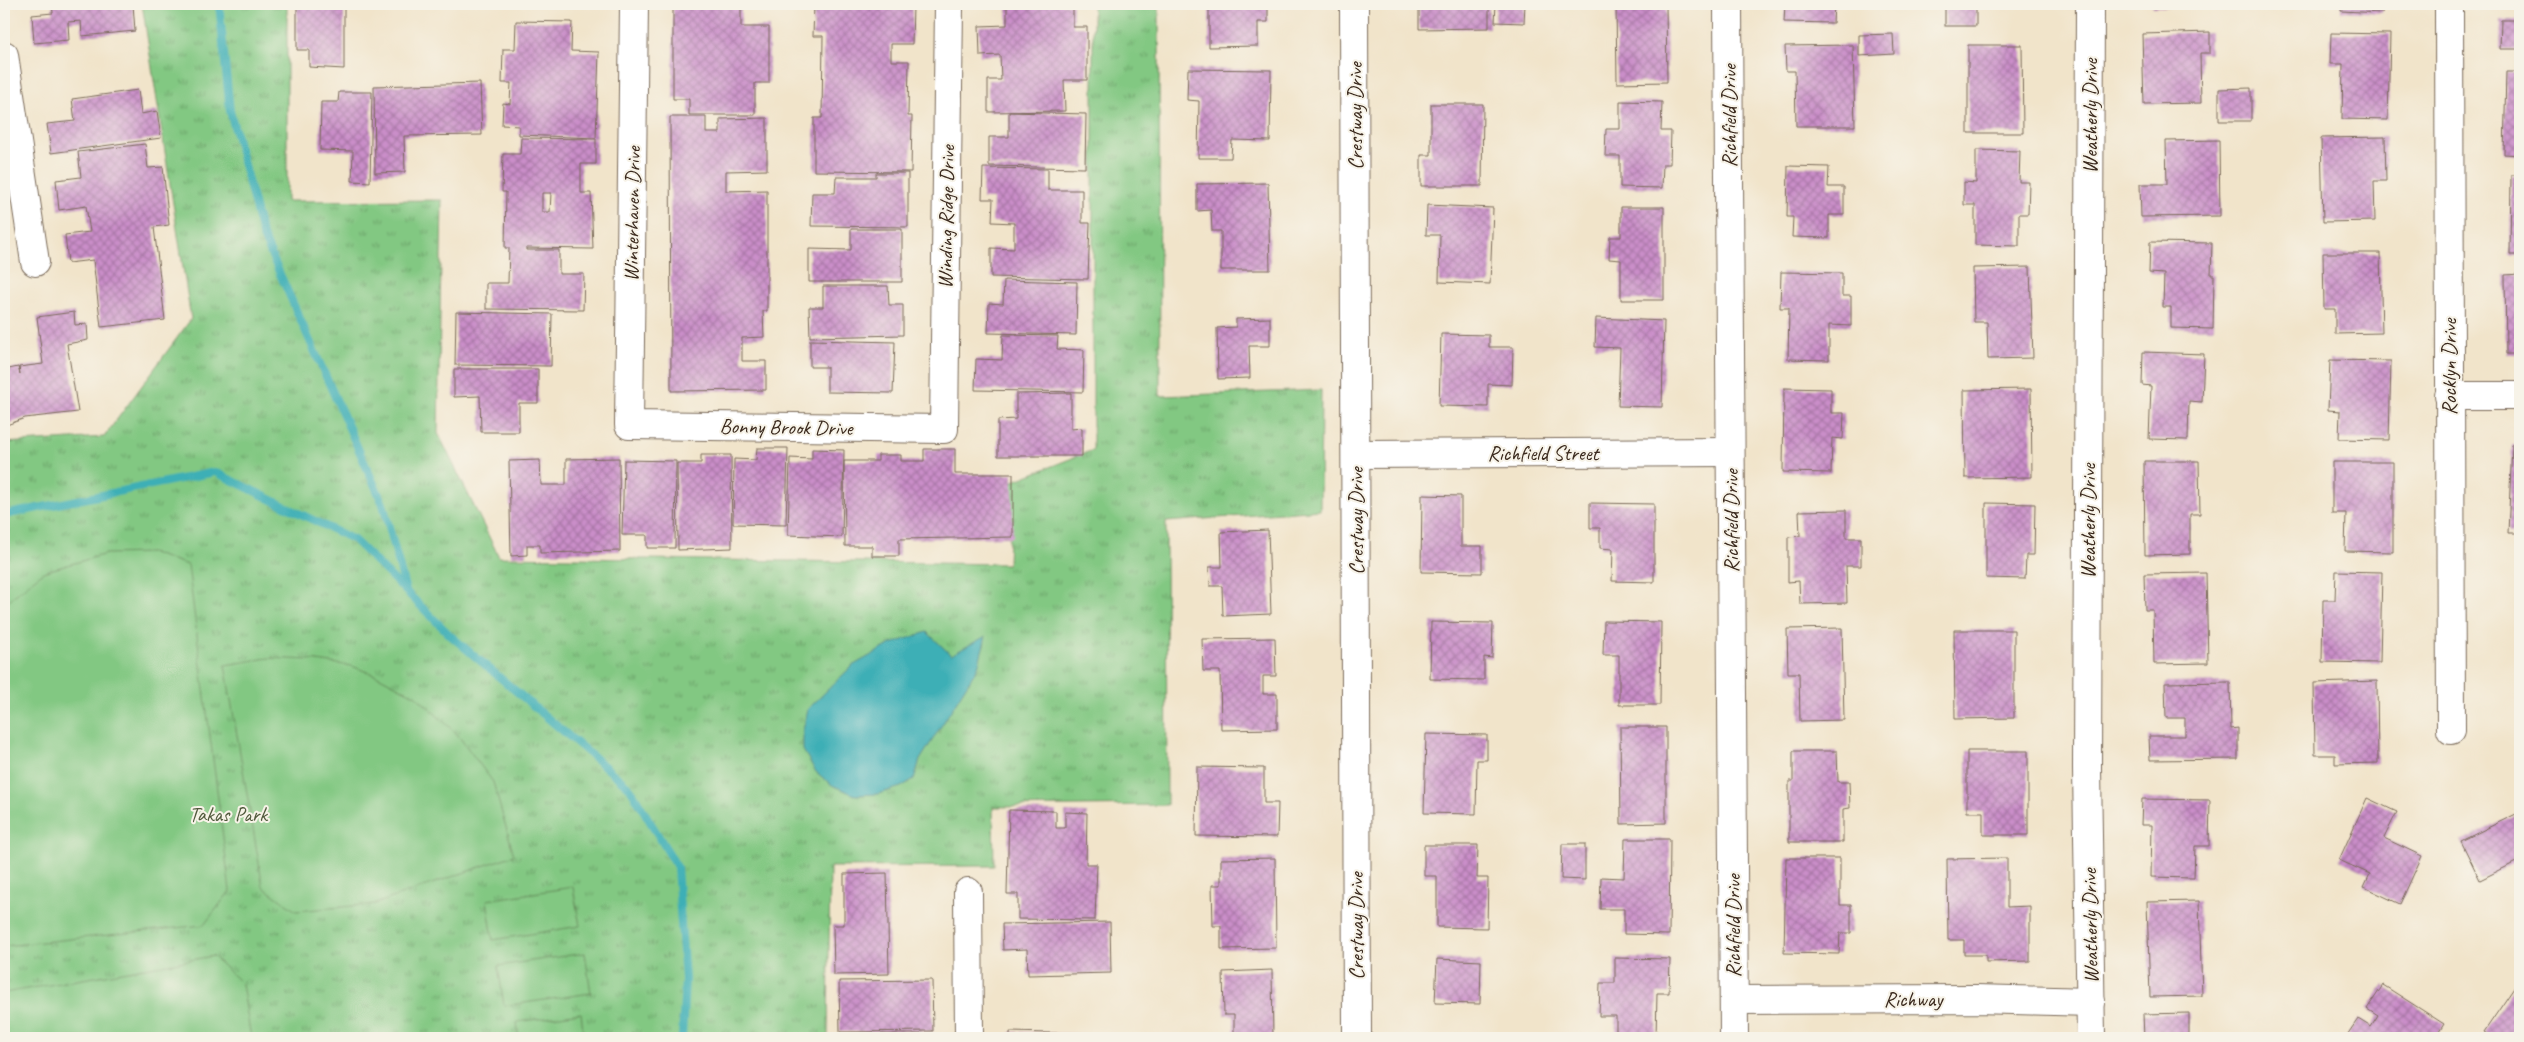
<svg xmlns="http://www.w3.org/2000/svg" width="2524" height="1042" font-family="Caveat,sans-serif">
	<defs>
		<pattern id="grass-tufts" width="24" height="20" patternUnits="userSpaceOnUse" patternTransform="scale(1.25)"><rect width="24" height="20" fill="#82c882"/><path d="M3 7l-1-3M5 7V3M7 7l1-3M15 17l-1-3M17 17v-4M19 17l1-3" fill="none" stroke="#6ca36a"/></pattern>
		<pattern id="building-cross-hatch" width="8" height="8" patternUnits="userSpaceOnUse" patternTransform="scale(1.25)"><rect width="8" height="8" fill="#ca8ec9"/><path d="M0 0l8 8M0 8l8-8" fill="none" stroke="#a574a3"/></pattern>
	</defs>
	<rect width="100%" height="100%" fill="#f7f3e8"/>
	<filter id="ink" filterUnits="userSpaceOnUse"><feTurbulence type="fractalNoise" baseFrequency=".02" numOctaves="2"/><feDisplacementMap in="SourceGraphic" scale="10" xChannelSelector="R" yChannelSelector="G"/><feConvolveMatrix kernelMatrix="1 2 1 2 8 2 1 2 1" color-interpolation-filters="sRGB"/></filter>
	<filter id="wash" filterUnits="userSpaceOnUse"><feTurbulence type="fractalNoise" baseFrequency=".0096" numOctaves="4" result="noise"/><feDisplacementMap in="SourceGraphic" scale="20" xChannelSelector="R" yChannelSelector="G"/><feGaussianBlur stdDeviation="1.12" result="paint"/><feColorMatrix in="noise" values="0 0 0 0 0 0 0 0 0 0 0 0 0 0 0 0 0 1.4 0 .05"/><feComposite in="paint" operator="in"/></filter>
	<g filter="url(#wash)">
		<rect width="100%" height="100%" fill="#f1e4ca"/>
		<polygon fill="url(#grass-tufts)" stroke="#5e7950" points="142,4 287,4 287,201 442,200 438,433 499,557 1008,564 1011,482 1093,450 1093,4 1159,4 1160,396 1321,390 1320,510 1166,522 1167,805 993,807 994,866 830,867 828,1038 4,1038 4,443 104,437 191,319"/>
		<g fill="#82c882" stroke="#5e7950">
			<polygon points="151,553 188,565 230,891 204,925 4,946 4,604 43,572 106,554"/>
			<polygon points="268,658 310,660 352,666 380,677 416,696 457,734 493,782 514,855 375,904 296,911 263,887 225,665"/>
			<polygon points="573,887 580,926 493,940 487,900"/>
			<polygon points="585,953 591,993 504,1006 498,966"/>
			<polygon points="213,956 242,984 251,1038 4,1038 4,993"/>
			<polygon points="581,1013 584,1038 519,1038 517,1022"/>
		</g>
		<polygon fill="#3eafb6" stroke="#3c6c6a" points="927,632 951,655 986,636 978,667 920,760 914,779 901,787 878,794 855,795 832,785 816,772 803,750 803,730 808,709 852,666 891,644"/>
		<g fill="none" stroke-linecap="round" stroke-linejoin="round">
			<g stroke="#3eafb6" stroke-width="8">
				<polyline points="219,4 230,111 262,234 383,504 406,591"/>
				<polyline points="4,515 215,472 354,540 451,636 630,788 677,867 685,979 682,1038"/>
			</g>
		</g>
		<g id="blocks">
			<g fill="url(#building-cross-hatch)" fill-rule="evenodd">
				<polygon points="52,4 133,4 135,31 82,36 81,21 68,22 69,40 34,43 32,15 53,13"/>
				<polygon points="297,4 344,4 344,69 309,67 309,50 297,50"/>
				<polygon points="814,4 913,6 912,44 891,44 891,61 909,61 908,116 912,116 911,172 814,171 814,118 822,118 823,36 813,36"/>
				<polygon points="1007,4 1073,4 1073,27 1087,27 1087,80 1064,80 1065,111 988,112 988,80 1001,80 1000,55 980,56 979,26 1007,25"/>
				<polygon points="1209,4 1268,4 1268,22 1258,22 1258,46 1209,47"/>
				<polygon points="1419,4 1489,4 1489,28 1419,29"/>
				<polygon points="1496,4 1525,4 1524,23 1495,22"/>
				<polygon points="1616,4 1666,4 1667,82 1617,83"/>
				<polygon points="1785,4 1834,4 1833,23 1784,22"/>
				<rect x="1945" y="4" width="31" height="22"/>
				<polygon points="2152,4 2197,4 2198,6 2153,7"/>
				<polygon points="2341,4 2383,4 2382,13 2341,11"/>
				<polygon points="673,5 741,5 741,27 769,27 769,83 755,83 755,115 689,115 689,99 673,99"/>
				<polygon points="2501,20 2520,20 2520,49 2500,49"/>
				<polygon points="516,21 572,22 571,51 599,52 596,138 519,135 519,126 502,125 503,103 510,104 511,83 502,83 503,49 515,49"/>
				<polygon points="2210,32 2210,53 2200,53 2201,103 2144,104 2142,34"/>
				<polygon points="2331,33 2390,34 2388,120 2342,119 2343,64 2330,64"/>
				<polygon points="1893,34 1894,54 1859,56 1859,35"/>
				<polygon points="1853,45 1855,126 1796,126 1795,71 1786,71 1785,46"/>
				<polygon points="1968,45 2022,45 2023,133 1968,133"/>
				<polygon points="1188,69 1271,70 1270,141 1232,140 1231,158 1198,158 1199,101 1187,100"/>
				<polygon points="2506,72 2520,72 2520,155 2504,154"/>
				<polygon points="480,83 482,135 404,136 405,172 375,173 374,86"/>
				<polygon points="2251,88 2251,121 2219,121 2219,89"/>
				<polygon points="138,90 141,114 157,111 161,138 51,153 47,124 75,121 72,99"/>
				<polygon points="339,92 372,92 370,182 352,181 353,151 320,150 321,102 338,102"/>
				<polygon points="1620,101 1662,102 1661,131 1671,131 1670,164 1663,164 1662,188 1620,187 1620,156 1605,156 1606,129 1620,129"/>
				<polygon points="1431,104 1483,104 1482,186 1421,186 1421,155 1431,155"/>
				<polygon points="1009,112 1086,114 1085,168 989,166 989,137 1009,137"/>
				<polygon points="670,117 706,117 706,133 720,133 720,119 767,118 767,170 726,171 726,191 767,190 767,311 763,311 764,337 742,338 742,361 766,361 766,390 671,391"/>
				<polygon points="2385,137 2386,181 2374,181 2375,221 2323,222 2321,138"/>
				<path d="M521 138 596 139V164H581V193H591L593 249 526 248V250H559V274H584L583 310 486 309V283H508L509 248H505L506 192H502L503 154H520ZM542 193H551L550 212H542Z"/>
				<polygon points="2219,140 2220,216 2141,217 2140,184 2167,184 2166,141"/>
				<polygon points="145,144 148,168 163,167 169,225 154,227 165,320 101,327 93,260 68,263 65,235 90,232 86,206 59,210 56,180 81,177 78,152"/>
				<polygon points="1976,150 2020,151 2019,182 2029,182 2028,214 2019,214 2019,246 1975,245 1975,205 1964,205 1964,182 1976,183"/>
				<polygon points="1788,166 1829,167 1828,187 1844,187 1844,215 1829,215 1829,238 1792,237 1793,217 1787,217"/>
				<polygon points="983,168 1048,169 1048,190 1082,190 1082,223 1090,223 1088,279 991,277 991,248 1014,249 1014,223 992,222 993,199 982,199"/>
				<polygon points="876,173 908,173 908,227 811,226 812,193 835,193 836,177 876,177"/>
				<polygon points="2511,175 2520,175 2520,255 2510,255"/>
				<polygon points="1268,183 1270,270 1221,270 1221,231 1212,231 1211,210 1197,211 1197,184"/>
				<polygon points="1427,205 1493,208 1490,284 1439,282 1440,235 1426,235"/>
				<polygon points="1621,207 1664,207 1664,300 1621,300 1621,260 1609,259 1610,237 1621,237"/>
				<polygon points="851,229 902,229 902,282 809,282 809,249 851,250"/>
				<polygon points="2150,242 2212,243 2211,275 2214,275 2213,329 2171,328 2171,307 2163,307 2164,274 2149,273"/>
				<polygon points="2323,253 2380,253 2382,333 2335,334 2335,309 2324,309"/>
				<polygon points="2030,267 2033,358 1988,359 1987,322 1974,322 1973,268"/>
				<polygon points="1781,272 1842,273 1842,296 1851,296 1851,326 1829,325 1829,360 1788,359 1789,308 1780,308"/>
				<polygon points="2520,274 2520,354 2506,354 2505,275"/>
				<polygon points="1004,280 1077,282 1076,335 988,333 989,303 1003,304"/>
				<polygon points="823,286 888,286 889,305 903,305 903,335 810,337 809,307 823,307"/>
				<polygon points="74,312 75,325 87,324 88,340 67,344 78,412 25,418 4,426 4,370 18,367 20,374 19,367 43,364 37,317"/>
				<polygon points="456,312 552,314 551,366 455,365"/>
				<polygon points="1270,318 1270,346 1249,346 1250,378 1218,379 1217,328 1236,327 1236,319"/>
				<polygon points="1596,318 1664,321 1662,407 1618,406 1620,348 1595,347"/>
				<polygon points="1441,334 1489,335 1489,347 1513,347 1512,385 1488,384 1488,407 1439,406"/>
				<polygon points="1003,335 1058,336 1057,349 1084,350 1083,392 975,390 976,359 1002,360"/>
				<polygon points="810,340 895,342 893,393 827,392 827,367 810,367"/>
				<polygon points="2143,352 2204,354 2202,402 2189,401 2188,440 2149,439 2151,386 2142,385"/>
				<polygon points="2330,360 2391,361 2389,440 2339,439 2340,411 2328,410"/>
				<polygon points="454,369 538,369 538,403 519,403 519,432 481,432 480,396 454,397"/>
				<polygon points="1784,388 1831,389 1831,413 1844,413 1843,439 1832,438 1831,473 1783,472"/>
				<polygon points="2031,389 2032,477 1965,478 1964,390"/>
				<polygon points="1071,393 1071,429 1082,428 1082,456 998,456 998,420 1016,419 1016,394"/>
				<polygon points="2512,445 2520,445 2520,533 2508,533"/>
				<polygon points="757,448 788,448 786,525 733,524 734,459 756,460"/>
				<polygon points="812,449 844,450 842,537 788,535 790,458 812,459"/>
				<polygon points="924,449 955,449 955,474 1013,474 1013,537 899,539 899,556 872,556 872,546 845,546 844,461 878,461 878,455 901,455 901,461 924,461"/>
				<polygon points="701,455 731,455 732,548 678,550 677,463 701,463"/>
				<polygon points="619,458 620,551 540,553 540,545 527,545 527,555 511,556 509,461 540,460 541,485 566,485 566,459"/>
				<polygon points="624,460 676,461 675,548 647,548 647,535 622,535"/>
				<polygon points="2144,461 2199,461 2200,514 2190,514 2190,554 2145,555"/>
				<polygon points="2332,462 2393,462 2393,552 2345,551 2346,513 2332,513"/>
				<polygon points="1422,495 1461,496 1461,546 1482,546 1482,573 1421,572"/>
				<polygon points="1590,503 1654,504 1654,582 1612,581 1613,549 1600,548 1600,528 1590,528"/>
				<polygon points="1986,503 2035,504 2034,555 2026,555 2025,579 1986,578"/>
				<polygon points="1846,510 1846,538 1861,538 1861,566 1846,566 1847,603 1800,604 1799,581 1788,582 1788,537 1800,536 1799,511"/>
				<polygon points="1268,530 1271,614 1223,616 1222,586 1210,586 1209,567 1222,567 1221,532"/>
				<polygon points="2336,571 2382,572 2380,663 2322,662 2323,600 2335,600"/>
				<polygon points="2206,573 2208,663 2154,664 2153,610 2145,610 2144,574"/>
				<polygon points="1604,621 1661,622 1660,705 1619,705 1619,655 1603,655"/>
				<polygon points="1431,622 1493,623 1492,658 1484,657 1484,680 1430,679"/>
				<polygon points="1842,628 1844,720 1800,721 1799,673 1788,673 1787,629"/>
				<polygon points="1954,630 2014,630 2014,718 1955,719"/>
				<polygon points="1275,638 1276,676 1263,676 1263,694 1277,694 1277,729 1221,730 1220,671 1203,671 1202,639"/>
				<polygon points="2377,681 2378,763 2335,764 2335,755 2315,755 2314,683"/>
				<polygon points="2230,682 2231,729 2238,728 2238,759 2150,760 2149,736 2185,736 2185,718 2166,718 2165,683"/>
				<polygon points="1620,727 1666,727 1666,823 1621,824"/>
				<polygon points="1426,734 1487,735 1487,760 1477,760 1476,814 1424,813"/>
				<polygon points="1793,751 1837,751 1838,782 1849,782 1850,808 1843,809 1843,842 1789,842 1789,781 1793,781"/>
				<polygon points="1967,751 2028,751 2028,835 1983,835 1983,812 1967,812"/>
				<polygon points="1197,767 1264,768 1264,803 1278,803 1277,837 1196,836"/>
				<polygon points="2367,798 2397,812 2384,838 2422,856 2400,904 2364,887 2370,874 2339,860"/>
				<polygon points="2142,799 2210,800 2209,846 2195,846 2194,878 2151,877 2152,825 2141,825"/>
				<polygon points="1009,810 1056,811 1056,828 1065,828 1065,812 1087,813 1086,864 1097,864 1095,920 1018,919 1018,894 1007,894"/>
				<polygon points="2520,812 2520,871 2516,862 2480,880 2461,841"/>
				<polygon points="1625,839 1670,839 1669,935 1624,934 1624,909 1600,909 1601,877 1624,878"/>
				<polygon points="1562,844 1585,844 1585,880 1561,879"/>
				<polygon points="1424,845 1478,845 1477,878 1488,878 1487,928 1437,927 1437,876 1424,876"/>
				<polygon points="1275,858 1276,948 1221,949 1221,926 1213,926 1212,885 1221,885 1221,859"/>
				<polygon points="1786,858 1840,858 1840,905 1851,905 1851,933 1840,933 1839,954 1784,953"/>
				<polygon points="2007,858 2007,907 2030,906 2030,961 1986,962 1986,955 1964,955 1964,940 1948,940 1947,859"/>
				<polygon points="887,873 889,974 834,975 833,925 844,925 844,874"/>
				<polygon points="2199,901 2202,996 2150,997 2147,902"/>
				<polygon points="1110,922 1111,973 1028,975 1027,949 1003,950 1002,924"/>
				<polygon points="1615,958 1670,959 1669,993 1657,993 1656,1038 1616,1038 1616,1016 1599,1016 1600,983 1615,983"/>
				<polygon points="1437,959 1481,961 1480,1004 1435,1003"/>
				<polygon points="1272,970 1273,1038 1234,1038 1234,1015 1224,1015 1223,972"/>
				<polygon points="932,980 933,1031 840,1032 839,981"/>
				<polygon points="2518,982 2520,984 2520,1038 2493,1038 2484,1032"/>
				<polygon points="2383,985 2444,1024 2435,1038 2345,1038 2358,1019 2371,1027 2378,1016 2367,1009"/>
				<polygon points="2189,1013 2189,1038 2144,1038 2143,1014"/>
				<polygon points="1010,1032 1089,1034 1089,1038 1010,1038"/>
				<rect x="857" y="1034" width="81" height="4"/>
			</g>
		</g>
	</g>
	<g filter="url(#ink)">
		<use href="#blocks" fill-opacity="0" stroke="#7b6b5a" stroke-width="1"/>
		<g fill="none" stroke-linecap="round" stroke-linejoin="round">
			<defs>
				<g id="minor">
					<polyline points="634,4 629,425 944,429 949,4"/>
					<polyline points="1728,4 1734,1038"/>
					<polyline points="2090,4 2087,768 2091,1038"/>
					<polyline points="2449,4 2451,730"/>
					<polyline points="4,55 35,262"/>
					<polyline points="2449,396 2520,396"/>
					<polyline points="1356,454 1730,452"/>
					<polyline points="968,892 969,1038"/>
					<polyline points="1734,1000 1976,999 2091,1002"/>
				</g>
				<polyline id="major" points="1354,4 1357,1038"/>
			</defs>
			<use href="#minor" stroke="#7b6b5a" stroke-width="30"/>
			<use href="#major" stroke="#7b6b5a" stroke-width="30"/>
			<use href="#minor" stroke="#fff" stroke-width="28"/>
			<use href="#major" stroke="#fff" stroke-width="28"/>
		</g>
	</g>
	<g text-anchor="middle" stroke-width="4" stroke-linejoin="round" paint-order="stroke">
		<g font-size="21" fill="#3b2a1e" stroke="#f7f3e8">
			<text transform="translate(1355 116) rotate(-90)" y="7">Crestway Drive</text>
			<text transform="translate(1729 116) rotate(-90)" y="7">Richfield Drive</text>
			<text transform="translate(2090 116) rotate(-90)" y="7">Weatherly Drive</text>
			<text transform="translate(632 214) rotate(-89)" y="7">Winterhaven Drive</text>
			<text transform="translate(946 217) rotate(-89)" y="7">Winding Ridge Drive</text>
			<text transform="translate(2449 367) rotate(-90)" y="7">Rocklyn Drive</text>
			<text transform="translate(786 427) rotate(1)" y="7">Bonny Brook Drive</text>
			<text x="1543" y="460">Richfield Street</text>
			<text transform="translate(1356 521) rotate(-90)" y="7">Crestway Drive</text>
			<text transform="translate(1731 521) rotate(-90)" y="7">Richfield Drive</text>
			<text transform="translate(2088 521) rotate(-90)" y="7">Weatherly Drive</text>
			<text transform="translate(1356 926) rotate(-90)" y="7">Crestway Drive</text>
			<text transform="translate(1733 926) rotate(-90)" y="7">Richfield Drive</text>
			<text transform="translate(2090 926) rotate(-91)" y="7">Weatherly Drive</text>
			<text x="1913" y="1006">Richway</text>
		</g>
		<g font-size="21" fill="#50593c" stroke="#f7f3e8">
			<text x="228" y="821">Takas Park</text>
		</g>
	</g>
	<rect width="2524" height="1042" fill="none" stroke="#f7f3e8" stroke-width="20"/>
</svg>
